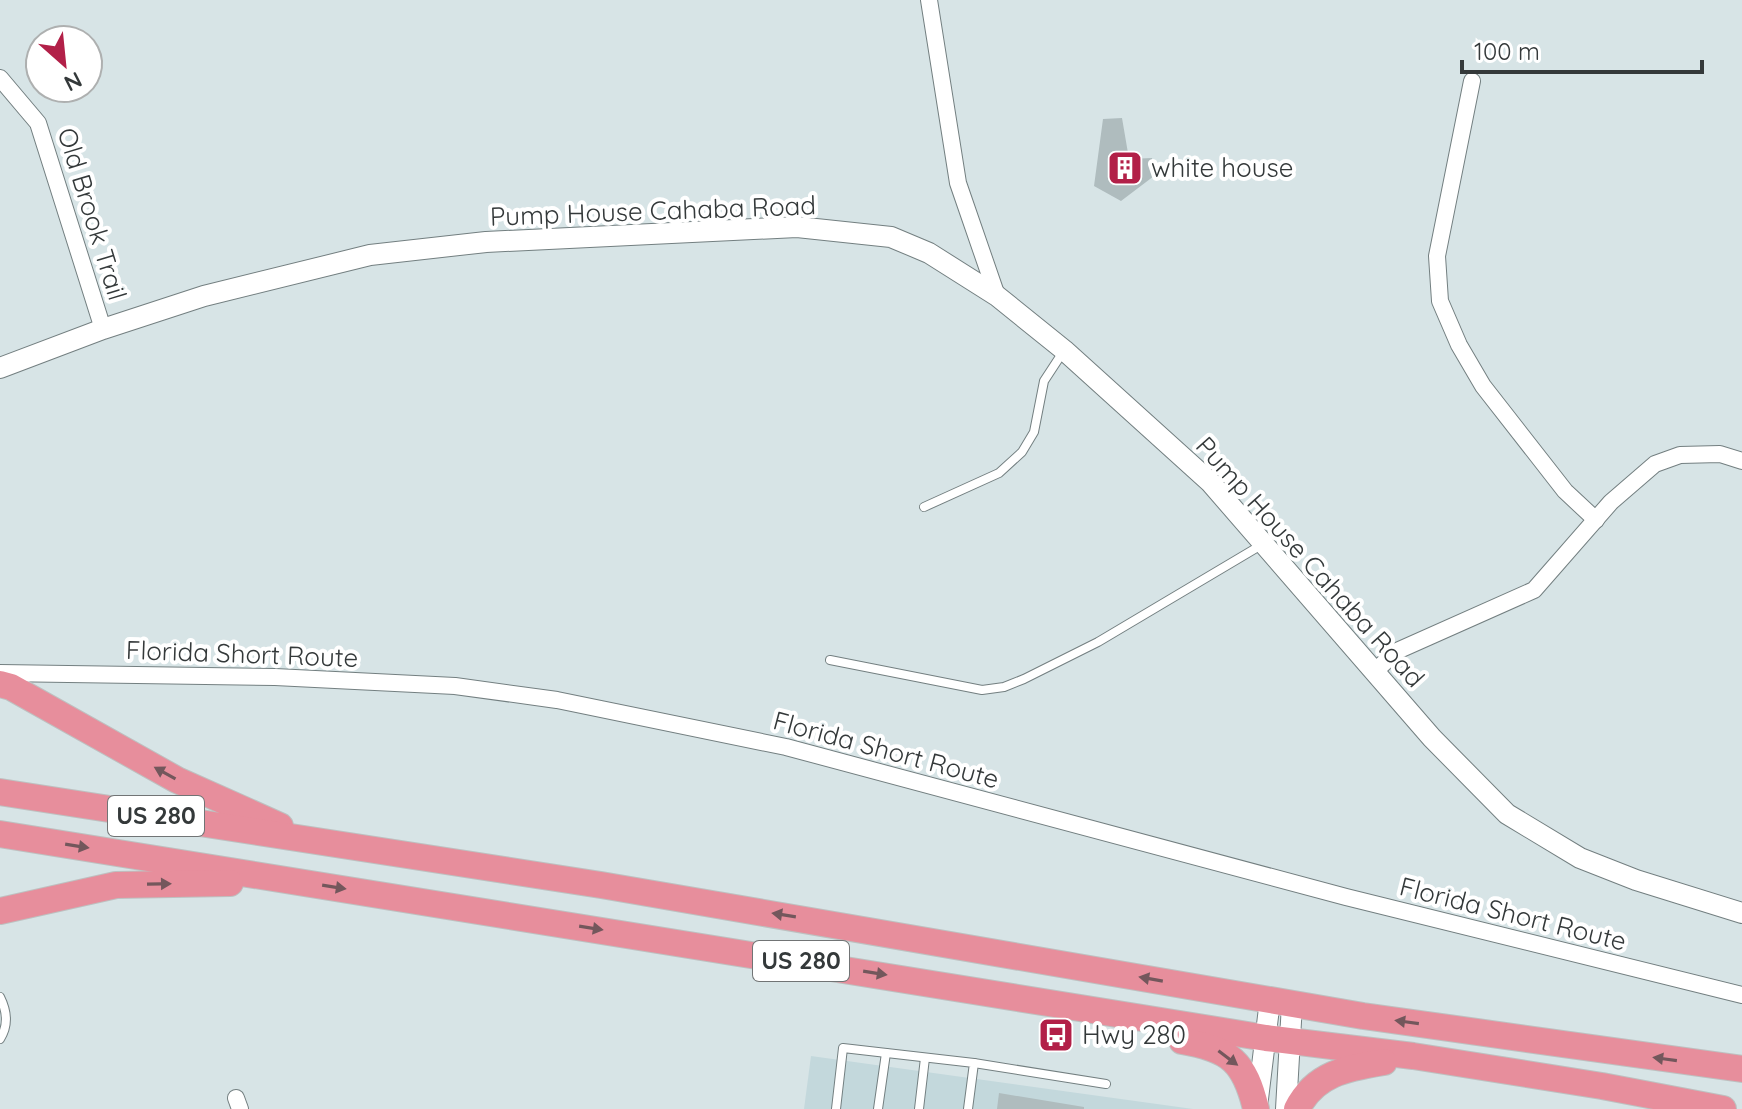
<svg xmlns="http://www.w3.org/2000/svg" width="1742" height="1109" font-family="Quicksand,sans-serif">
	<rect width="100%" height="100%" fill="#d7e4e6"/>
	<polygon fill="#c3d8dc" points="811,1056 1193,1109 804,1109"/>
	<g fill="#afbcbe">
		<polygon points="1122,118 1129,159 1152,158 1154,176 1121,201 1094,186 1103,119"/>
		<polygon points="999,1093 1084,1107 1084,1109 997,1109"/>
	</g>
	<g fill="none" stroke-linecap="round" stroke-linejoin="round">
		<defs>
			<g id="service">
				<polyline points="924,507 999,473 1022,452 1034,432 1044,381 1063,352"/>
				<polyline points="830,660 982,690 1004,687 1024,679 1098,642 1263,544"/>
				<path d="M0 997C7 1011 9 1025 0 1039"/>
				<polyline points="974,1063 1106,1084"/>
				<polyline points="836,1109 843,1048 974,1063 968,1109"/>
				<polyline points="878,1109 886,1053"/>
				<polyline points="919,1109 925,1058"/>
			</g>
			<g id="minor">
				<polyline points="929,0 958,183 997,296"/>
				<polyline points="0,78 38,123 103,329"/>
				<polyline points="1472,81 1437,256 1440,301 1459,345 1483,386 1565,491 1596,520"/>
				<polyline points="1374,672 1397,651 1534,590 1611,502 1655,464 1680,455 1720,454 1742,461"/>
				<polyline points="0,673 275,677 455,686 557,700 786,747 1346,897 1742,995"/>
				<polyline points="236,1098 240,1109"/>
			</g>
			<g id="tertiary">
				<polyline points="0,368 103,329 204,296 370,255 486,242 797,227 891,237 929,253 997,296 1064,350 1210,482 1432,738 1507,814 1580,858 1636,880 1742,913"/>
				<polyline points="1257,1107 1270,1000"/>
				<polyline points="1286,1109 1292,1004"/>
			</g>
			<g id="trunk">
				<polyline points="0,684 11,687 177,780 280,826"/>
				<polyline points="0,792 601,885 1363,1016 1742,1069"/>
				<polyline points="0,834 1266,1038 1413,1056 1602,1086 1723,1109"/>
				<polyline points="0,911 116,885 230,883"/>
				<path d="M1182 1041C1230 1049 1245 1062 1256 1109"/>
				<path d="M1297 1109C1315 1073 1348 1068 1384 1062"/>
			</g>
		</defs>
		<use href="#service" stroke="#737f80" stroke-width="10"/>
		<use href="#minor" stroke="#737f80" stroke-width="18"/>
		<use href="#tertiary" stroke="#737f80" stroke-width="22"/>
		<use href="#trunk" stroke="#bec0c0" stroke-width="28"/>
		<use href="#service" stroke="#fff" stroke-width="8"/>
		<use href="#minor" stroke="#fff" stroke-width="16"/>
		<use href="#tertiary" stroke="#fff" stroke-width="20"/>
		<use href="#trunk" stroke="#e78e9c" stroke-width="26"/>
	</g>
	<defs><path id="oneway-solid" d="M-6-.8H1V-3.2L6.5 0L1 3.2V.8H-6Z" transform="scale(2)"/></defs>
	<g fill="#73575c">
		<use href="#oneway-solid" transform="translate(165 773) rotate(-151)"/>
		<use href="#oneway-solid" transform="translate(77 846) rotate(9)"/>
		<use href="#oneway-solid" transform="translate(159 884) rotate(-1)"/>
		<use href="#oneway-solid" transform="translate(334 887) rotate(9)"/>
		<use href="#oneway-solid" transform="translate(784 915) rotate(-171)"/>
		<use href="#oneway-solid" transform="translate(591 928) rotate(9)"/>
		<use href="#oneway-solid" transform="translate(875 973) rotate(9)"/>
		<use href="#oneway-solid" transform="translate(1151 979) rotate(-170)"/>
		<use href="#oneway-solid" transform="translate(1407 1022) rotate(-172)"/>
		<use href="#oneway-solid" transform="translate(1228 1058) rotate(37)"/>
		<use href="#oneway-solid" transform="translate(1665 1059) rotate(-172)"/>
	</g>
	<defs>
		<symbol id="building-square" viewBox="-11 -11 22 22"><rect x="-9" y="-9" width="18" height="18" rx="4" fill="#b22048" stroke="#fff"/><path d="M-4-6H4V6H1V3H-1V6H-4ZM-2.5-4.3h1.7v1.8h-1.7ZM.8-4.3h1.7v1.8H.8ZM-2.5-1h1.7V.8h-1.7ZM.8-1h1.7V.8H.8Z" fill="#fff"/></symbol>
		<symbol id="bus-square" viewBox="-11 -11 22 22"><rect x="-9" y="-9" width="18" height="18" rx="4" fill="#b22048" stroke="#fff"/><path d="M-5-6H5V4H4V6H2V4H-2V6H-4V4H-5ZM-3.5-4V0h7V-4ZM-3.5 1.2v1.5H-2V1.2ZM2 1.2v1.5H3.5V1.2Z" fill="#fff"/></symbol>
	</defs>
	<g fill-rule="evenodd">
		<use href="#building-square" x="1105" y="148" width="40" height="40"/>
		<use href="#bus-square" x="1036" y="1015" width="40" height="40"/>
	</g>
	<g text-anchor="middle" stroke-width="8" stroke-linejoin="round" paint-order="stroke">
		<g fill="#fff" stroke="#717475" stroke-width="2">
			<rect x="108" y="796" width="96" height="40" rx="6"/>
			<rect x="753" y="941" width="96" height="40" rx="6"/>
		</g>
		<g font-size="24" font-weight="bold" fill="#34393a">
			<text x="156" y="824">US 280</text>
			<text x="801" y="969">US 280</text>
		</g>
		<g font-size="26" fill="#34393a" stroke="#fff" text-anchor="start">
			<text x="1151" y="177">white house</text>
			<text x="1082" y="1044">Hwy 280</text>
		</g>
		<g font-size="26" fill="#34393a" stroke="#fff">
			<text transform="translate(653 211) rotate(-2)" y="9">Pump House Cahaba Road</text>
			<text transform="translate(92 214) rotate(73)" y="9">Old Brook Trail</text>
			<text transform="translate(1310 562) rotate(48)" y="9">Pump House Cahaba Road</text>
			<text transform="translate(242 654) rotate(2)" y="9">Florida Short Route</text>
			<text transform="translate(886 750) rotate(15)" y="9">Florida Short Route</text>
			<text transform="translate(1513 914) rotate(14)" y="9">Florida Short Route</text>
		</g>
	</g>
	<g transform="translate(64 64) rotate(153)"><circle r="38" fill="#ffffff" stroke="#aeb0b0" stroke-width="2"/>
	<path d="M0-6L14 30L0 20L-14 30Z" fill="#b22048"/>
	<text y="-12" font-size="22" font-weight="bold" text-anchor="middle" fill="#34393a">N</text>
	</g>
	<path d="M1462 60v12h240v-12" fill="none" stroke="#34393a" stroke-width="4"/>
	<text x="1474" y="60" font-size="24" fill="#34393a" stroke="#ffffff" stroke-width="6" paint-order="stroke">100 m</text>
</svg>
